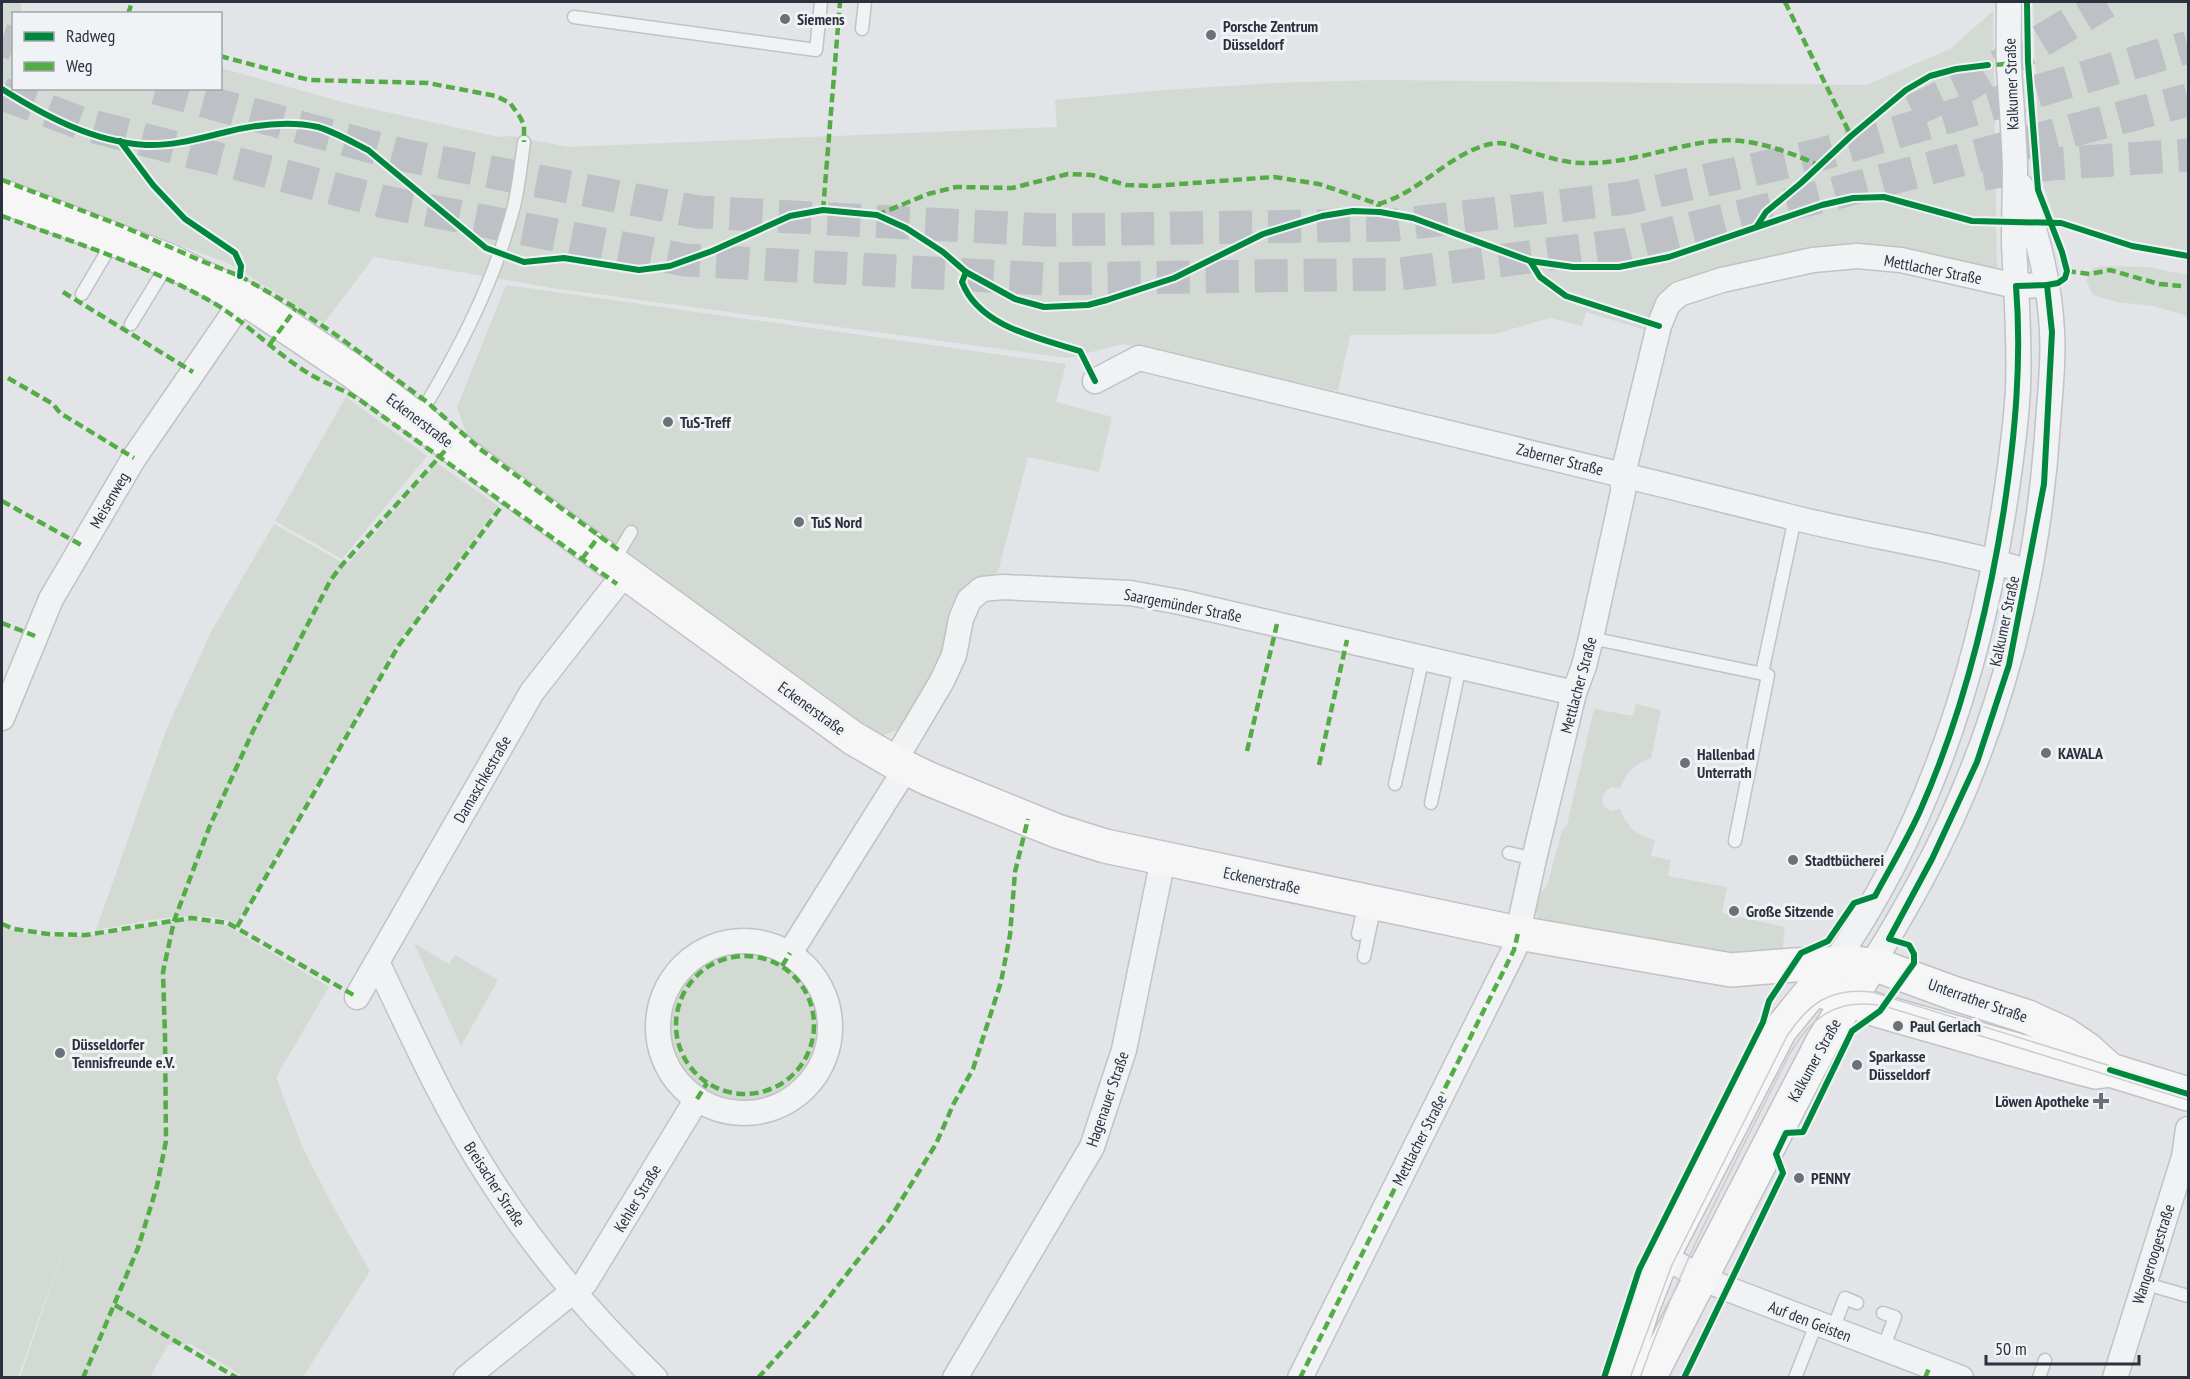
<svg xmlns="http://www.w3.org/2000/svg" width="2190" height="1379" font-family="'PT Sans Narrow',sans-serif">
	<rect width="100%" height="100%" fill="#e2e4e7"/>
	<g fill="#d3dad3">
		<polygon points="2,2 21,2 21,13 23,13 14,14 14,88 220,88 221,68 346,103 499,137 512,136 568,147 1057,127 1055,100 1165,90 1275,83 1377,80 1866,85 1950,49 1993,11 1997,271 1903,250 1671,286 1648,331 1586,312 1582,326 1550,318 1495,334 1350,335 1338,391 1123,344 1068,358 552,288 374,257 324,323 230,264 2,178"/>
		<polygon points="2033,2 2188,2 2188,262 2066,228 2062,223 2055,220 2044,187 2039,156"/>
		<polygon points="2104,266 2147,267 2188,275 2188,316 2153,306 2117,302 2093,295 2086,281 2093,268"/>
		<polygon points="506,285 1066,364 1056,402 1112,417 1099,472 1028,457 998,572 963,594 945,650 933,678 902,728 881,736 467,435 457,407"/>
		<polygon points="346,397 427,456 342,559 275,521"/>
		<path d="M437 463 498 506 397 644 236 924C206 906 130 924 96 930L167 728 212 630 274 524 347 565Z"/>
		<path d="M1636 704 1661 710 1651 758C1635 764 1625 773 1620 789L1612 787C1599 793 1599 806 1612 811L1620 809C1626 826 1637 836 1655 840L1651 856 1671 860 1668 876 1727 887 1722 913 1785 927 1782 954H1715L1542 923C1531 911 1535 896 1547 886L1562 831 1567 825 1594 709 1633 716Z"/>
		<path d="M191 919 227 926 329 987 276 1077 302 1146 328 1197 370 1271 303 1377H244L191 1344 168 1345 150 1377H20L69 1234 18 1377H2V927C64 949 129 928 191 919Z"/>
		<polygon points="414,943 449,964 455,955 498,980 461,1046"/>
		<circle cx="744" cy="1025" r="77"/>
	</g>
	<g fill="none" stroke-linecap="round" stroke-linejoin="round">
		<g stroke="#bdc0c5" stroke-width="33" stroke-dasharray="33 16" stroke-linecap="butt">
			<polyline points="2,40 14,44"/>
			<polyline points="156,88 398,154 698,212 1046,230 1394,225 1628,198 1822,154 2188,47"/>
			<polyline points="2,94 84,124 385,202 685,260 1047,279 1399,274 1627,244 1824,196 2188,100"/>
			<polyline points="1912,111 1964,87 2106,2"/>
			<polyline points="1983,174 2051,164 2188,155"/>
		</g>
		<defs>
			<g id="lane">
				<polyline points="574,17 816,50 821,2"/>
				<polyline points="862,29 865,2"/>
				<polyline points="82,294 114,240"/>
				<polyline points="131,324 169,262"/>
				<path d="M418 418C458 352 495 281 514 206 519 185 521 163 524 142"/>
				<polyline points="613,562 631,532"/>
				<polyline points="1591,638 1768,675 1735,841"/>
				<polyline points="1762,673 1795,518"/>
				<polyline points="1395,784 1423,657"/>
				<polyline points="1431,803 1460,666"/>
				<polyline points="1509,853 1534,859"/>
				<polyline points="1358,934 1365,902"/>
				<polyline points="1364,957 1375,904"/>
				<polyline points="2143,1283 2188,1296"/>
				<polyline points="1833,1329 1845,1298 1857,1303"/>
				<polyline points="1883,1349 1895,1317 1883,1313"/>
				<polyline points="1795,1378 1817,1322"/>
				<polyline points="2039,1378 2045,1360"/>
			</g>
			<g id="street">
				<path d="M1095 381 1139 358C1356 410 1574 462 1791 517 1870 537 1951 547 2029 572"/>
				<polyline points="2,718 51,599 134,458 244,298"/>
				<polyline points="894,762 942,681 954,655 961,619 969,600 982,589 1003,587 1130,593 1180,602 1574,693"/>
				<circle cx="744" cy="1027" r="86"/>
				<polyline points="790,953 906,768"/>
				<path d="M377 962C412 1035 445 1109 489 1177 536 1251 592 1317 655 1378"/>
				<path d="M1833 965C1927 831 1979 670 2004 508 2010 469 2016 428 2018 388 2020 340 2016 291 2014 243 2014 217 2015 192 2015 167 2014 134 2011 100 2009 67 2008 45 2009 23 2009 2"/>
				<path d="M1871 965C1889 938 1904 911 1920 882 1997 740 2038 584 2048 422 2050 393 2054 362 2052 332 2050 281 2036 233 2021 186"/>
				<polyline points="357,997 532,692 625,573"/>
				<polyline points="1663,1256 1702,1278 1728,1289 1961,1378"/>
				<polyline points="466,1378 572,1292 585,1283 697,1099"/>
				<polyline points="955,1378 1092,1147 1124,1050 1163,859"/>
				<polyline points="1300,1378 1514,950 1534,859 1574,693 1584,666 1591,638 1623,492 1623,474 1659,326 1668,304 1679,294 1722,280 1813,260 1857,256 1901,260 2016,286 2047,285"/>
				<polyline points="2115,1378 2184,1157 2188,1129"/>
			</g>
			<g id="secondary">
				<polyline points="2,196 170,261 244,298 351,370 513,491 853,738 894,762 929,779 1057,831 1105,846 1518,933 1731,970 1793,965 1856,963 1882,967 1953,993 2028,1017 2063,1033 2088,1050 2110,1070 2188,1094"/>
				<polyline points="1827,993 1880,1011 2069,1065 2096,1072 2110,1070"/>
				<polyline points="1623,1378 1627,1358 1643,1307 1663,1256 1780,1030 1833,965"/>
				<polyline points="1649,1378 1823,1041 1871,965"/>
			</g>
		</defs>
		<use href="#lane" stroke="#c1c2c5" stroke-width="15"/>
		<use href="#street" stroke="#c1c2c5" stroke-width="27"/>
		<use href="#secondary" stroke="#c1c2c5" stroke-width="36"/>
		<use href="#lane" stroke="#f1f2f4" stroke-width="12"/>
		<use href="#street" stroke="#f1f2f4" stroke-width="24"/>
		<use href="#secondary" stroke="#f6f6f6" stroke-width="33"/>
		<g stroke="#cbccce" stroke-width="1.5">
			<path d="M1630 1378 1672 1265 1787 1036C1809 1003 1831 987 1872 992L2188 1090"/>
			<path d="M1640 1378C1679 1266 1735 1163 1788 1057 1810 1017 1837 997 1884 1006L2188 1100"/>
		</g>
		<g stroke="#54ac46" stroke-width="4.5" stroke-dasharray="9 4.5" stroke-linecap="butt">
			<polyline points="1785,2 1851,136"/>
			<polyline points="128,14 132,2"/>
			<polyline points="220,56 309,80 428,83 496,96 510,103 520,117 524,125 524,142"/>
			<polyline points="1983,66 2028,62"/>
			<polyline points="2,180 122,226 204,262 240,276 296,308 339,337 427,402 480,449 620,551"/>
			<path d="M1378 204C1420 193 1448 154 1490 144 1505 140 1519 149 1534 153 1550 158 1570 164 1588 163 1631 163 1671 146 1714 141 1751 137 1786 151 1819 165"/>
			<polyline points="823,210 840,2"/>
			<polyline points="877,215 928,194 956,187 1012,188 1068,174 1092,175 1126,185 1153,186 1274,177 1319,184 1378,204 1380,212"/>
			<path d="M2 216C72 242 147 265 212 302 246 322 274 352 308 373 324 383 343 389 360 400L617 584"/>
			<polyline points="2067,271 2090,274 2110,270 2159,284 2181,286"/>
			<polyline points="63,292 193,372"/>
			<polyline points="270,344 296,308"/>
			<polyline points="8,378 53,404 60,413 134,458"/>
			<polyline points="2,501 83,546"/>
			<polyline points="582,559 599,536"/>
			<polyline points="2,623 35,636"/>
			<polyline points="1247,751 1277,624"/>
			<polyline points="1319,765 1347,640"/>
			<polyline points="2,924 14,929 48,934 86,935 191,918 228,923 357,997"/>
			<polyline points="237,927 399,645 504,503"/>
			<circle cx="745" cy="1025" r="69"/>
			<polyline points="782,966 790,953"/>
			<polyline points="697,1099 707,1083"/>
			<polyline points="115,1305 237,1378"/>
			<polyline points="83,1378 138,1248 157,1186 166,1141 165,1036 163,972 174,921 209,828 253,731 330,581 342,565 451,444"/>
			<polyline points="758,1378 815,1315 889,1220 936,1144 954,1103 973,1069 1001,982 1010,935 1015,872 1028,819"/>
			<polyline points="1300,1378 1514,950 1518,933"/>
			<polyline points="1925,1378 1930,1366"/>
		</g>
		<defs>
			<g id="cycleway">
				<path d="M2 89C45 116 93 142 146 145 172 146 197 139 222 133 253 125 287 120 318 127 335 132 352 142 368 150L486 248 524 262 564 258 639 270 670 266 712 251 790 216 823 210 877 215 906 228 943 252 966 272 1015 299 1044 307 1088 305 1107 300 1174 278 1263 234 1322 216 1353 211 1380 212 1413 218 1530 261 1573 267H1619L1669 257 1822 205 1853 198 1884 197 1972 221 2061 223 2132 246 2188 256"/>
				<polyline points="120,141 153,185 185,219 235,253 241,266 240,276"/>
				<polyline points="1757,226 1766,212 1801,183 1851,136 1906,90 1930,76 1956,69 1988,65"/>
				<polyline points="1530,261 1540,277 1566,296 1659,326"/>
				<path d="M966 272 962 282C979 327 1039 338 1080 351L1095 381"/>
				<polyline points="2110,1070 2188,1094"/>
				<path d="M1604 1378 1639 1270 1763 1022 1769 1001 1801 953 1828 941 1854 903 1875 896C1890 868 1907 840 1920 811 1962 716 1988 612 2004 509 2015 435 2022 361 2016 286L2047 285 2058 283 2065 278 2067 271 2062 252 2038 190 2028 62 2027 2"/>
				<polyline points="1684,1378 1783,1173 1776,1154 1786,1133 1803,1132 1852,1031 1880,1011 1914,963 1914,954 1909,945 1889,939 1932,859 1977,762 2009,665 2044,484 2052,332 2047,285"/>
			</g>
		</defs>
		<use href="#cycleway" stroke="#f0f3f6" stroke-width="10"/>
		<use href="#cycleway" stroke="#00873e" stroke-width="6"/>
	</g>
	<g fill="#6b7079" stroke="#f0f3f6" stroke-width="2">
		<circle cx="785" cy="19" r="6"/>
		<circle cx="1211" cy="35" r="6"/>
		<circle cx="668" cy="422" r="6"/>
		<circle cx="799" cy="522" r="6"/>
		<circle cx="2046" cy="753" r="6"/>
		<circle cx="1685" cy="763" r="6"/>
		<circle cx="1793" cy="860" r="6"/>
		<circle cx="1734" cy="911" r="6"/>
		<circle cx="1898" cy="1026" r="6"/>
		<circle cx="60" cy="1053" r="6"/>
		<circle cx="1857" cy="1065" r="6"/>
		<path d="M2098 1092h6v6h6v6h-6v6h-6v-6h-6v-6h6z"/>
		<circle cx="1799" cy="1178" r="6"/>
	</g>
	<g text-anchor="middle" stroke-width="6" stroke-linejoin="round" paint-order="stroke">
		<g font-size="16" font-weight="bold" fill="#2b323e" stroke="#f0f3f6" text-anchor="start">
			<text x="797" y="25">Siemens</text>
			<text x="1223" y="32">Porsche Zentrum<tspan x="1223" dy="18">Düsseldorf</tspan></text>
			<text x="680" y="428">TuS-Treff</text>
			<text x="811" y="528">TuS Nord</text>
			<text x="2058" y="759">KAVALA</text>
			<text x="1697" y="760">Hallenbad<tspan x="1697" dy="18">Unterrath</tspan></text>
			<text x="1805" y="866">Stadtbücherei</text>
			<text x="1746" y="917">Große Sitzende</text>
			<text x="1910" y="1032">Paul Gerlach</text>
			<text x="72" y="1050">Düsseldorfer<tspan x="72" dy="18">Tennisfreunde e.V.</tspan></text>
			<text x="1869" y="1062">Sparkasse<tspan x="1869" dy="18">Düsseldorf</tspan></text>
			<text x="2089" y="1107" text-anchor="end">Löwen Apotheke</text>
			<text x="1811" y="1184">PENNY</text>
		</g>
		<g font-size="16" fill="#2b323e" stroke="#f0f3f6">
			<text transform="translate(2011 84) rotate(-92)" y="6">Kalkumer Straße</text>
			<text transform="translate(1933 269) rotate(11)" y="6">Mettlacher Straße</text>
			<text transform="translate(420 420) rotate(37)" y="6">Eckenerstraße</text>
			<text transform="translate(1560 459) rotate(14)" y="6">Zaberner Straße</text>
			<text transform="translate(109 500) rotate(-60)" y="6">Meisenweg</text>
			<text transform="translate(1183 605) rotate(11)" y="6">Saargemünder Straße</text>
			<text transform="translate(2004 621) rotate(-78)" y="6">Kalkumer Straße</text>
			<text transform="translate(1578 685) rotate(-75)" y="6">Mettlacher Straße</text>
			<text transform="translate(812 708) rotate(36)" y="6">Eckenerstraße</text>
			<text transform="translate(482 779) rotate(-60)" y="6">Damaschkestraße</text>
			<text transform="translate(1262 880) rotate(12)" y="6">Eckenerstraße</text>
			<text transform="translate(1978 1000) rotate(19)" y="6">Unterrather Straße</text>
			<text transform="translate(1814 1060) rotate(-61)" y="6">Kalkumer Straße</text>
			<text transform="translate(1107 1099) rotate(-71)" y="6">Hagenauer Straße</text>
			<text transform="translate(1419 1140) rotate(-63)" y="6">Mettlacher Straße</text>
			<text transform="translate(495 1184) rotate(57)" y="6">Breisacher Straße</text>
			<text transform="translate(637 1198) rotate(-59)" y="6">Kehler Straße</text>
			<text transform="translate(2153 1254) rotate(-72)" y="6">Wangeroogestraße</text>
			<text transform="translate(1810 1321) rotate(21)" y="6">Auf den Geisten</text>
		</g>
	</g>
	<rect width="2190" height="1379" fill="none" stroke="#2b323e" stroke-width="6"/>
	<rect x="12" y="12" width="210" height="78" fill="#f0f3f6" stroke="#a1a6ac" stroke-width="1.5"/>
	<rect x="24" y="32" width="30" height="9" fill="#00873e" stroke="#a1a6ac" stroke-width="1.5"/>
	<text x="66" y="42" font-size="18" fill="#2b323e">Radweg</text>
	<rect x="24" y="62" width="30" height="9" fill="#54ac46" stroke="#a1a6ac" stroke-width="1.5"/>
	<text x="66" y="72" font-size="18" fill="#2b323e">Weg</text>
	<path d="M1986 1355v9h153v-9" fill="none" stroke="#2b323e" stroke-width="3"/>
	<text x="1995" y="1355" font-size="18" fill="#2b323e" stroke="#f0f3f6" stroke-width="4.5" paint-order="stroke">50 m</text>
</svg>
